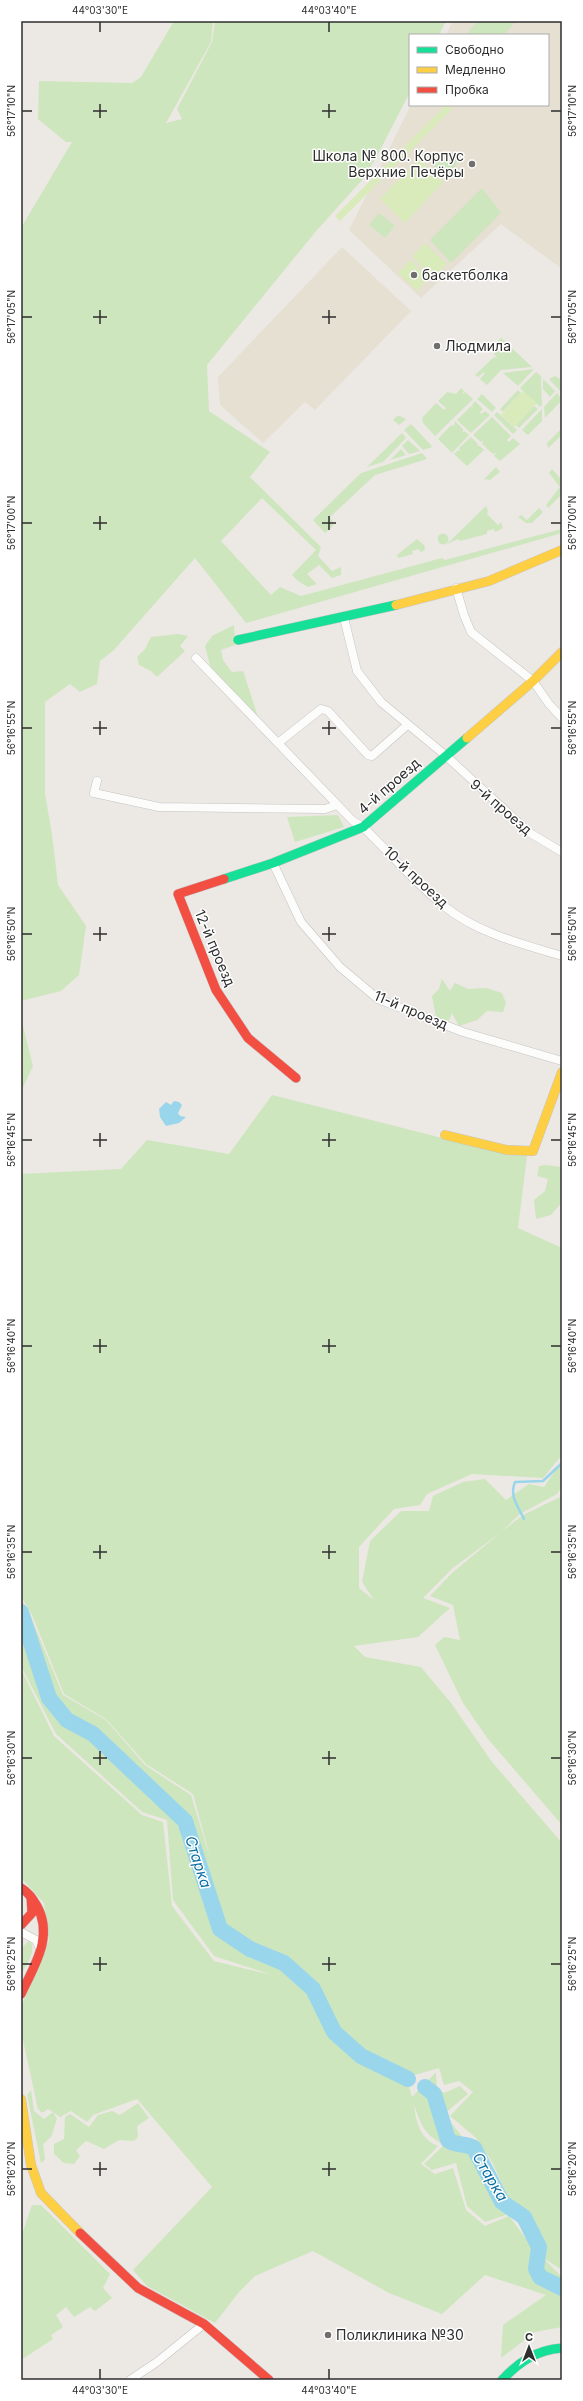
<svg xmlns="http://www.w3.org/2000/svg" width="583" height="2401" font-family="Inter,sans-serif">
	<rect width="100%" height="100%" fill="#ece8e4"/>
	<g fill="#e6e0d3">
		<polygon points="453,21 562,21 562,269 501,224 421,298 349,230 411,105 548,105 548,35 446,35"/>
		<polygon points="342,247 411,311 315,410 305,402 263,443 220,405 218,377"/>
	</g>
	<g fill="#cee6be">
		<polygon points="174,21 213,21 211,42 166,123 182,119 177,109 212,42 215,21 446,21 439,35 410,35 410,92 377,156 363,179 317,230 207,365 209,411 270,452 250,477 321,547 318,556 332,571 341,567 341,575 332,578 319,565 307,574 317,584 308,587 298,581 292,575 316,550 262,498 221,541 271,595 280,587 301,596 442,558 445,560 562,529 562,533 246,623 195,558 113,651 100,661 97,684 80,692 70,684 45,702 45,794 52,834 58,885 86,926 79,975 61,991 21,1001 21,1004 21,228 72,142 66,142 38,119 39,81 132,83 141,77"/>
		<polygon points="479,21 516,21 504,35 466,35 472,27"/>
		<polygon points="441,151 458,160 451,175 433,166"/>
		<polygon points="482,188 501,213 451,263 430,240"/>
		<polygon points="379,213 395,226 385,238 369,225"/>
		<polygon points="501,338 532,367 501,370 487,385 480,379 485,373 484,372 478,377 475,375 494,357 497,358 492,351 494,345"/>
		<polygon points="534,369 518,386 503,373"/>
		<polygon points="536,372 541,376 542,405 540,407 520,388"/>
		<polygon points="555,376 562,380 562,393 549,379"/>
		<polygon points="543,379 555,391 550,397 543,389"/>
		<polygon points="461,388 464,391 462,395 465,392 473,399 435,436 423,423 422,418 436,403 444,410 446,408 438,401 447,392 456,394"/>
		<polygon points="518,390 521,393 503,412 500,409"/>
		<polygon points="557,393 562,400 545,418 544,407"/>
		<polygon points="482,394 496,408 492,412 477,399"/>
		<polygon points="475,401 483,409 480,412 481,414 485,411 490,415 471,433 457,420 471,406 473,408 472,405"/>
		<polygon points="534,406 538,409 519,428 516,425"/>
		<polygon points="542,409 542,421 528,435 522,430"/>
		<polygon points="497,412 517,430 513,434 494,415"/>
		<polygon points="397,416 400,416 406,419 399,425 393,420"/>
		<polygon points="492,417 511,436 507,440 509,442 513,438 520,444 500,461 494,456 496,453 493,454 482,444 483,440 481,442 473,435"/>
		<polygon points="455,421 463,429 463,433 465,431 469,435 452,453 438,439 451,425 454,426"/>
		<polygon points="411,424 430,444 432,447 423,450 404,430"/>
		<polygon points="562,428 562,435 548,448 547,443"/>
		<polygon points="402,433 406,438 383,462 367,467"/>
		<polygon points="471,437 478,444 477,446 480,446 484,450 467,466 454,454 458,450 460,451 459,448"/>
		<polygon points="408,440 420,451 409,454 402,446"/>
		<polygon points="401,449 406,455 390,460"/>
		<polygon points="422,453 427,459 375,475 330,517 333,522 333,526 325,533 313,520 361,473"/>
		<polygon points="496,467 500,472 490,480 484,479"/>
		<polygon points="552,469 562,480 562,494 548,508 546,505 560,487 549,473"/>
		<polygon points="486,506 488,511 487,514 498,525 501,522 503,528 495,532 494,529 487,531 487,534 460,541 458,539 447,544"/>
		<polygon points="539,508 543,512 532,523 526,523 518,517 521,515 527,520"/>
		<circle cx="443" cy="539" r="5.5"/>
		<polygon points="417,539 425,546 424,551 420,552 419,549 412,551 413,554 398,558 397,555"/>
		<polygon points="234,625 235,645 221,650 223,660 232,672 243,671 258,717 211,669 205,646 212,636"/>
		<polygon points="178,634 188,636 180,646 185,651 157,677 151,671 139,665 137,657 145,649 151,637"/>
		<polygon points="338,815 344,827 295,842 287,817"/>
		<polygon points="442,979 450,991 455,983 468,989 486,988 502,993 506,1003 503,1012 487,1011 477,1020 459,1026 452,1013 448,1022 436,1017 432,996 439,989"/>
		<polygon points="21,1018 33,1066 21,1092"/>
		<path d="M272 1095 494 1151 527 1156 518 1228 562 1248V1455L543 1478 472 1474 427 1494 420 1505 394 1509 359 1547V1588L374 1600 362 1582 370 1541 401 1511H429L433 1496 463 1482 485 1479 506 1500 529 1484 544 1487 562 1461V1487L557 1494 520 1514 502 1531 523 1515 562 1496V1825L488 1739 463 1703 435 1645 444 1637 460 1640 453 1605 430 1596 452 1573 500 1533 453 1568 423 1598 450 1608 418 1637 354 1646 365 1657 421 1667 451 1703 492 1762 562 1843V2270L545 2259 543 2244 528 2212 508 2197 492 2162 476 2138 450 2116 473 2092 459 2081 444 2085 439 2068 415 2075 408 2071 409 2074 403 2082 409 2086 412 2097 436 2072 437 2089 444 2093 460 2086 468 2094 444 2114 465 2140 477 2144 500 2188 506 2215 485 2222 467 2206 456 2163 432 2170 424 2164 444 2145C423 2133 422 2126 414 2105 416 2122 420 2139 438 2146L421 2164 435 2174 453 2168 466 2210 485 2226 509 2216 533 2248 562 2277V2327L535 2332 501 2358 503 2325 546 2295 485 2275 442 2314 389 2293 313 2251 255 2276 239 2292 215 2323 147 2286 133 2270 212 2187 137 2099 93 2115 87 2122 71 2111 60 2117 53 2112 57 2119 51 2137 43 2144 45 2160 41 2163 27 2095 31 2090 34 2111 44 2119 53 2112 48 2109 42 2113 38 2109 21 2031V2007L49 1940 44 1903 21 1878V1669L54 1736 142 1815 163 1822 172 1906 214 1961 272 1975 214 1956 173 1900 167 1820 142 1812 56 1734 21 1666V1599L31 1617 63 1695 106 1720 145 1765 191 1795 212 1864 193 1794 146 1764 106 1719 64 1694 32 1615 21 1596V1174L121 1169 147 1140 229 1154Z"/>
		<polygon points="546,1165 562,1167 562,1202 551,1215 536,1219 534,1200 545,1191 548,1179 537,1176 539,1166"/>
		<path d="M30 1940C37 1952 27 1963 21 1975V1948Z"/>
		<polygon points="138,2103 149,2118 137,2126 138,2137 134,2141 119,2140 104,2149 86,2141 76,2150 80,2156 74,2164 64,2163 54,2154 54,2144 64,2139 65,2117 70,2114 89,2127 98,2115 112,2111 120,2115"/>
		<polygon points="32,2205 41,2205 110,2274 103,2288 112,2298 95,2311 90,2307 74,2317 66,2307 56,2315 63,2327 51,2335 53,2339 21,2360 21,2237"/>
	</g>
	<g fill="#d9eabb">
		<polygon points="446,105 452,109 340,221 335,216"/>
		<polygon points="419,159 443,182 405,223 380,199"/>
		<polygon points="425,243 447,264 433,278 412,257"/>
		<polygon points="410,260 429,278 417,291 398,273"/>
		<polygon points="523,391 537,403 514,427 501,415"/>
	</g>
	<polygon fill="#99d6ec" points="174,1101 179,1102 182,1105 178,1113 180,1116 186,1117 179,1123 166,1126 160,1117 159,1109 166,1102 171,1105"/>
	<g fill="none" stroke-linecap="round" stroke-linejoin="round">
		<path stroke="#99d6ec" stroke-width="2.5" d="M524 1519C518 1506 509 1496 515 1482L543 1481 562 1463"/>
		<g stroke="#99d6ec" stroke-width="16">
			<polyline points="21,1612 49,1698 67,1720 93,1734 185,1821 220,1929 250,1949 284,1963 313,1989 334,2032 361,2056 408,2079"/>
			<path d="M425 2087 434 2094 448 2140C456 2146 466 2143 474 2148L502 2202 524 2217 539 2247 536 2269 540 2277 562 2288"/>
		</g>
		<defs>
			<g id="street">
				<polyline points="456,588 464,615 471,632 533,681 549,704 562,718"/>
				<polyline points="344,618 357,671 381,702 445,755 530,833 562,852"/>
				<path d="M196 658 353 821 363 827C390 853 415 883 444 906 477 933 522 944 562 956"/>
				<polyline points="278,743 321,709 328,711 368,755 372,756 405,727"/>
				<polyline points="97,781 94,793 159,807 325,809 337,805"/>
				<polyline points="273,863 301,922 340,967 378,999 463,1032 562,1061"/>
				<polyline points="21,1932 36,1940 41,1950"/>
				<polyline points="130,2380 157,2362 204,2324"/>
			</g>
			<g id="fast">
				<polyline points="238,640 396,605"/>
				<polyline points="224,879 273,863 363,827 467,738"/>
				<path d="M502 2380C519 2362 536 2350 562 2348"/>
			</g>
			<g id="slow">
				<polyline points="396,605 489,581 562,550"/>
				<polyline points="467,738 533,681 562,652"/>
				<polyline points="445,1135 507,1150 533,1151 562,1072"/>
				<polyline points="21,2099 31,2165 41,2193 80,2233"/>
			</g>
			<g id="jam">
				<polyline points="224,879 178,894 216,990 248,1038 296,1078"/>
				<path d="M21 1888C28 1892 33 1899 37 1906 54 1937 34 1966 21 1994"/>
				<polyline points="21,1925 32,1913 31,1897"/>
				<polyline points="80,2233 138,2288 204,2324 269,2380"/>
			</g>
		</defs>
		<use href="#street" stroke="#c5c4c5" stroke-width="9"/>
		<use href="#fast" stroke="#c5c4c5" stroke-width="10"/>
		<use href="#slow" stroke="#c5c4c5" stroke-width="10"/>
		<use href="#jam" stroke="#c5c4c5" stroke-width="10"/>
		<use href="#street" stroke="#fcfcfb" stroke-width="8"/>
		<use href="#fast" stroke="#16e098" stroke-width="9"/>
		<use href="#slow" stroke="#ffcf43" stroke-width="9"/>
		<use href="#jam" stroke="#f24e42" stroke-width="9"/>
	</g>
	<path fill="none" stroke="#2e2e2e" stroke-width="1.5" d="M100 22V32M329 22V32M100 104V118M329 104V118M22 111H32M93 111H107M322 111H336M551 111H561M100 310V324M329 310V324M22 317H32M93 317H107M322 317H336M551 317H561M100 516V530M329 516V530M22 523H32M93 523H107M322 523H336M551 523H561M100 721V735M329 721V735M22 728H32M93 728H107M322 728H336M551 728H561M100 927V941M329 927V941M22 934H32M93 934H107M322 934H336M551 934H561M100 1133V1147M329 1133V1147M22 1140H32M93 1140H107M322 1140H336M551 1140H561M100 1339V1353M329 1339V1353M22 1346H32M93 1346H107M322 1346H336M551 1346H561M100 1545V1559M329 1545V1559M22 1552H32M93 1552H107M322 1552H336M551 1552H561M100 1751V1765M329 1751V1765M22 1758H32M93 1758H107M322 1758H336M551 1758H561M100 1957V1971M329 1957V1971M22 1964H32M93 1964H107M322 1964H336M551 1964H561M100 2162V2176M329 2162V2176M22 2169H32M93 2169H107M322 2169H336M551 2169H561M100 2369V2379M329 2369V2379"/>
	<g fill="#706f6e" stroke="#fff" stroke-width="1.5">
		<circle cx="472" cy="164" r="4"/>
		<circle cx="414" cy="275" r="4"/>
		<circle cx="437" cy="346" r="4"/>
		<circle cx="328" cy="2335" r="4"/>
	</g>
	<g text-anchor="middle" stroke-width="3" stroke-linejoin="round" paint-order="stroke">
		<g font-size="14" fill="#2e2e2e" stroke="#fff" text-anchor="start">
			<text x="464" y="161" text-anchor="end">Школа № 800. Корпус<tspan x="464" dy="16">Верхние Печёры</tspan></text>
			<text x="422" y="280">баскетболка</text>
			<text x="445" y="351">Людмила</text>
			<text x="336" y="2340">Поликлиника №30</text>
		</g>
		<g font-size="14" fill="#2e2e2e" stroke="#fff">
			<text transform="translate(389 786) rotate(-41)" y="5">4-й проезд</text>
			<text transform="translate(501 807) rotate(41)" y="5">9-й проезд</text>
			<text transform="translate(416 877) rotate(43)" y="5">10-й проезд</text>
			<text transform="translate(215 948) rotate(67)" y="5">12-й проезд</text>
			<text transform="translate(411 1010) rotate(23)" y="5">11-й проезд</text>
		</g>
		<g font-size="15" font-style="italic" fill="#0d6fa3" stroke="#fff">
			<text transform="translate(198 1862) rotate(72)" y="5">Старка</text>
			<text transform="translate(490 2177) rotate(59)" y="5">Старка</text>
		</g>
	</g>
	<rect width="583" height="2401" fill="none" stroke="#ffffff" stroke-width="44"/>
	<rect x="409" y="34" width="140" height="72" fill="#ffffff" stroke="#ababab"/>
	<rect x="417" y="47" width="20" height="6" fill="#16e098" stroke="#ababab"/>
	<text x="445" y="54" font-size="12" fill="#2e2e2e">Свободно</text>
	<rect x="417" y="67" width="20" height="6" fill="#ffcf43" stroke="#ababab"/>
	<text x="445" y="74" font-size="12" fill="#2e2e2e">Медленно</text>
	<rect x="417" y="87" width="20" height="6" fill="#f24e42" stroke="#ababab"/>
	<text x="445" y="94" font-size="12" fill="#2e2e2e">Пробка</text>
	<g transform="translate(529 2347)" stroke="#ffffff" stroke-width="3" paint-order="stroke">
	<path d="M0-3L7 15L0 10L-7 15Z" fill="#2e2e2e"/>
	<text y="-6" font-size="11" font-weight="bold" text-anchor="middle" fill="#2e2e2e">С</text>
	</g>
	<rect x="22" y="22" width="539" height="2357" fill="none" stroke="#2e2e2e" stroke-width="1.5"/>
	<g font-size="10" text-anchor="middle" fill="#2e2e2e">
		<text x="100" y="14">44°03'30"E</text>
		<text x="329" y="14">44°03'40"E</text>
		<text transform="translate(11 111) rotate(-90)" y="4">56°17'10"N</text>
		<text transform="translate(572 111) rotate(-90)" y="4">56°17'10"N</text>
		<text transform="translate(11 317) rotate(-90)" y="4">56°17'05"N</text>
		<text transform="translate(572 317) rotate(-90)" y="4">56°17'05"N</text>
		<text transform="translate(11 523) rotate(-90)" y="4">56°17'00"N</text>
		<text transform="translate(572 523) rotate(-90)" y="4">56°17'00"N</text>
		<text transform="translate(11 728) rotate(-90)" y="4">56°16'55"N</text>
		<text transform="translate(572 728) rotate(-90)" y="4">56°16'55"N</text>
		<text transform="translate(11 934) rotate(-90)" y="4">56°16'50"N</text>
		<text transform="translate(572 934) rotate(-90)" y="4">56°16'50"N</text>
		<text transform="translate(11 1140) rotate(-90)" y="4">56°16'45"N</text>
		<text transform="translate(572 1140) rotate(-90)" y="4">56°16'45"N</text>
		<text transform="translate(11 1346) rotate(-90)" y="4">56°16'40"N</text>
		<text transform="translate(572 1346) rotate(-90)" y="4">56°16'40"N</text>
		<text transform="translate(11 1552) rotate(-90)" y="4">56°16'35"N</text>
		<text transform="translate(572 1552) rotate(-90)" y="4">56°16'35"N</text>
		<text transform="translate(11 1758) rotate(-90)" y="4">56°16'30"N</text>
		<text transform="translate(572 1758) rotate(-90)" y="4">56°16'30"N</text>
		<text transform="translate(11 1964) rotate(-90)" y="4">56°16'25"N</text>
		<text transform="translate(572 1964) rotate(-90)" y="4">56°16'25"N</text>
		<text transform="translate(11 2169) rotate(-90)" y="4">56°16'20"N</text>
		<text transform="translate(572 2169) rotate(-90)" y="4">56°16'20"N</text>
		<text x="100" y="2394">44°03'30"E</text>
		<text x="329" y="2394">44°03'40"E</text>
	</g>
</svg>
